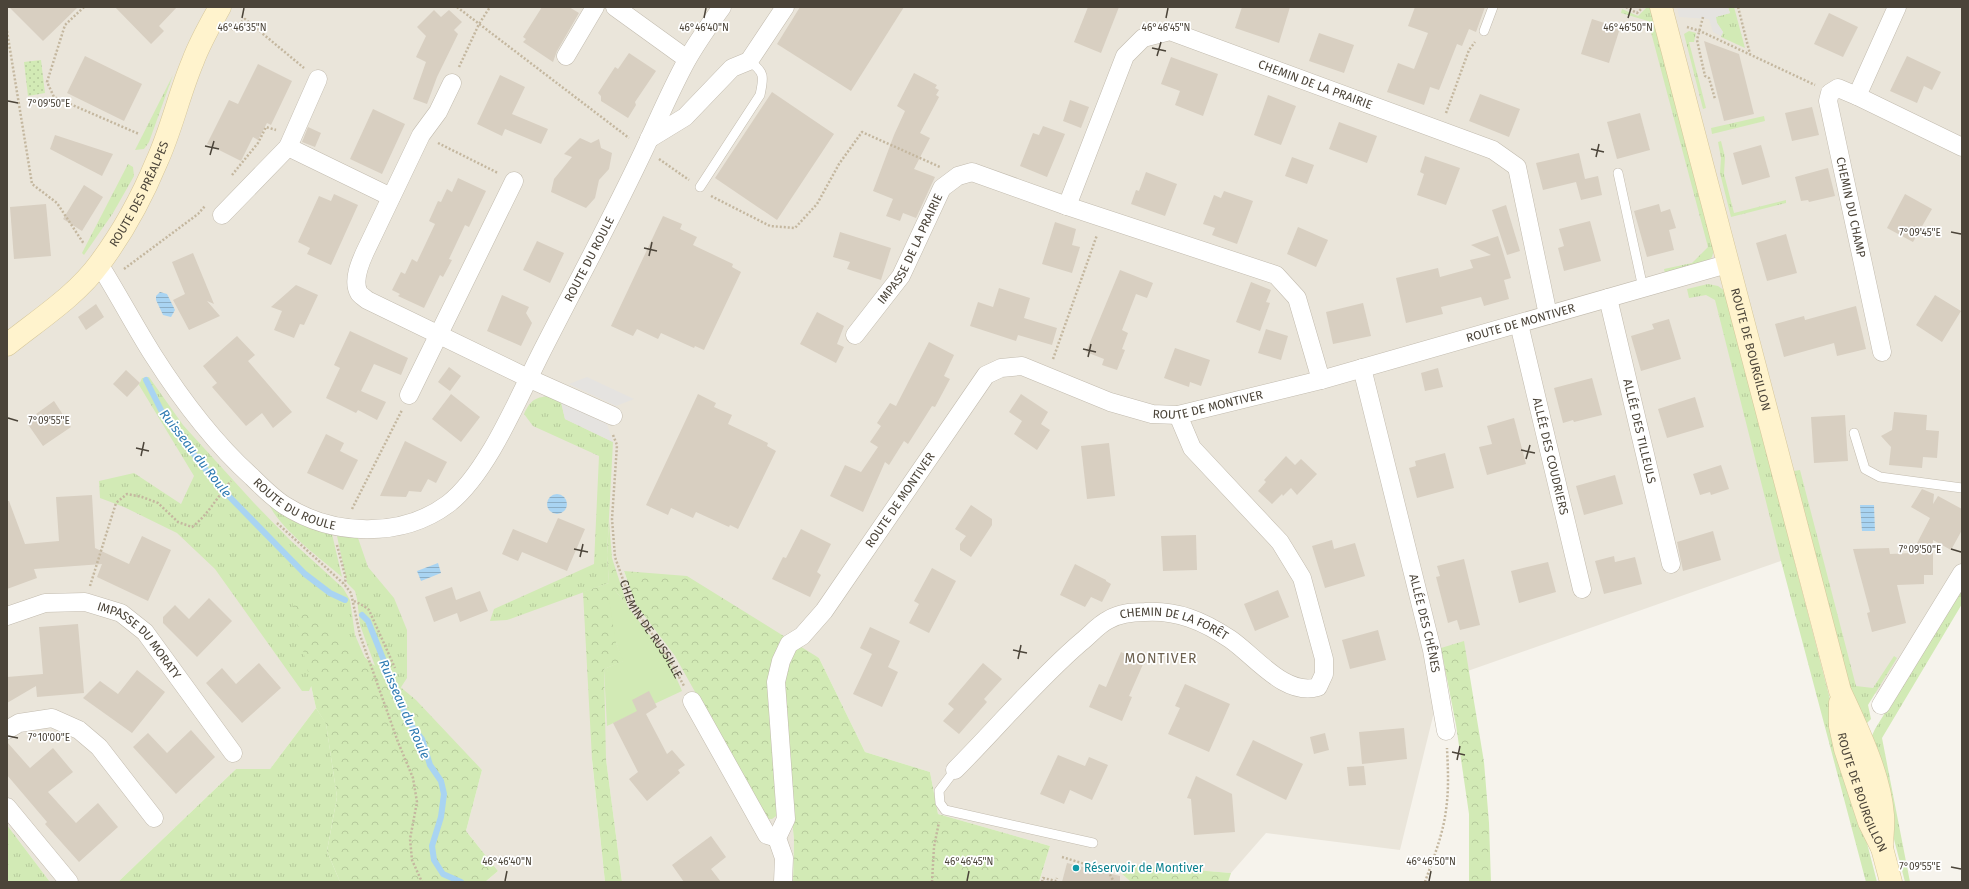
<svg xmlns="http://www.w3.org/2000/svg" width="1969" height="889" font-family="'Fira Sans',sans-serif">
	<defs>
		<pattern id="grass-tufts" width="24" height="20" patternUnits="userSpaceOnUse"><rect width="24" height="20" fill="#d2eab5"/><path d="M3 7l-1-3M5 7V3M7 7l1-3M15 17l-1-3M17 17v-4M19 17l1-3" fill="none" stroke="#b6ca9c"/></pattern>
		<pattern id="forest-crowns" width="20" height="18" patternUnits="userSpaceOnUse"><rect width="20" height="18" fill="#d2eab5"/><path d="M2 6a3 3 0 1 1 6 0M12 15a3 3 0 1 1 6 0" fill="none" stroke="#b6ca9c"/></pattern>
		<pattern id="park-dots" width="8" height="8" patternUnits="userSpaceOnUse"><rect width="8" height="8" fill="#d2eab5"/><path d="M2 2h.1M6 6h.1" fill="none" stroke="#b6ca9c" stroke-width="1.8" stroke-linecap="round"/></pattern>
		<pattern id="water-rules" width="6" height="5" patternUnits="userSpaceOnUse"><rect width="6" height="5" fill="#a9d4f2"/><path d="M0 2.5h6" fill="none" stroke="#8caec5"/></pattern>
	</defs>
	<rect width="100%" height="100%" fill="#f6f3ec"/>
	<polygon fill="#eae5da" points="7,7 1962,7 1962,596 1901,696 1846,691 1797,553 1781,561 1442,680 1400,850 1266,833 1231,873 1111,863 1131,882 1039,882 1050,846 938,814 930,772 865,752 819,658 624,571 636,605 675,656 790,798 794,840 793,882 622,882 606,759 592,760 605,882 485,882 498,871 466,831 482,770 291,597 316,708 270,769 236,769 118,882 50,882 7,825"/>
	<g fill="url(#grass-tufts)">
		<polygon points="1647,7 1650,7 1714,250 1712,257 1707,262 1665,274 1664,269 1692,263 1708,247 1648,21 1621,13 1622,9 1638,16"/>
		<polygon points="1728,7 1734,7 1745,48 1721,37 1723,32 1717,23 1715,17 1730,13"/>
		<polygon points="1689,31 1696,33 1694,42 1689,42 1706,108 1703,109 1685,38 1684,34"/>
		<polygon points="173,75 149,142 144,149 135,150"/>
		<polygon points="1764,116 1765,121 1712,134 1711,128"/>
		<polygon points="1721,141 1725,157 1724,174 1734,213 1786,200 1786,203 1731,217 1720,173 1721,158 1718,142"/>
		<polygon points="128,164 133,167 134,176 113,213 84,255 82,253"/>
		<polygon points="1708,284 1718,286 1725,291 1877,882 1866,882 1781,561 1715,300 1706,295 1689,298 1687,289"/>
		<polygon points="149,377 183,425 254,503 289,539 343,588 350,600 355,635 368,665 314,680 309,691 302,691 215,569 177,533 124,507 100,498 99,481 134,473 181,504 194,476 139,385 142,378"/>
		<path d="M551 396 561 402 565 419 613 442 607 555 609 583 507 620 490 621 494 609 594 564 599 456 533 426 524 414C531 399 536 397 551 396Z"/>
		<polygon points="1800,470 1856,686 1873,688 1894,656 1897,658 1868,705 1871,719 1867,723 1858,718 1794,471"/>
		<path d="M269 504C289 517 309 528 332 534L342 577C321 559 279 528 269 504Z"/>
		<polygon points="337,536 358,538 368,567 394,598 407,630 407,678 394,698 386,696 360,625 357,599 355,591 347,583"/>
		<polygon points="1962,588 1962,604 1882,738 1910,882 1905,882 1869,742 1875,729"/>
		<polygon points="316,708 326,723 337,797 327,851 340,882 118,882 236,769 270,769"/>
		<polygon points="7,825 50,882 7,882"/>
	</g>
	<g fill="url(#forest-crowns)">
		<polygon points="609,521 612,558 628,607 615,590 616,643 624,661 604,669 606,759 622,882 605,882 592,759 583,592 609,583 607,555"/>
		<polygon points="624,571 687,576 819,658 865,752 930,772 938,814 1050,846 1039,882 793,882 794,840 790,799 779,814 772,819 766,819 675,656 636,605"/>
		<polygon points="291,596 416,700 482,770 466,831 498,871 485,882 340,882 327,851 337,797 326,724 316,708"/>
		<polygon points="1464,641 1484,762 1489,823 1491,882 1469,882 1469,814 1456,725 1441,648"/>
		<polygon points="1110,863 1231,873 1228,882 1131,882"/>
	</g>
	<polygon fill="url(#park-dots)" points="41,60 45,93 28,96 24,62"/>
	<polygon fill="#d2eab5" points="615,590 668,659 682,691 607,726 604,669 623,661 616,643 608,593"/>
	<g fill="#e5e3e0">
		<polygon points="1677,7 1728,7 1730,13 1716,17 1717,23 1723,32 1721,36 1713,32 1709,19 1679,17"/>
		<polygon points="587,377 634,399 616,406 569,384"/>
		<polygon points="561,402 607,424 613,442 565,419"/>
	</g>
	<g fill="url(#water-rules)">
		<polygon points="160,292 167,294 175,310 171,317 163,315 156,300 156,296"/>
		<circle cx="557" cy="504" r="10"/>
		<polygon points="1860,505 1874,505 1875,531 1862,531"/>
		<polygon points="438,563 441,573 421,581 417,571"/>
	</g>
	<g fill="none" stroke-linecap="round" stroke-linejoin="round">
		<g stroke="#a9d4f2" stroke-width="6">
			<polyline points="146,380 163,414 216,483 305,574 330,593 345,600"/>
			<polyline points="362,615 368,621 408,721 422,739 430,765 441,781 444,794 441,817 432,846 434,860 443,874 461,882"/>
		</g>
	</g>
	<g fill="#d8cfc1">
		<polygon points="9,7 78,7 43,41"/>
		<polygon points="115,7 177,7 159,26 164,31 151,44"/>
		<polygon points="542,7 569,7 579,13 557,51 553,62 523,42 526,39 523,37"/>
		<polygon points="800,7 904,7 851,91 777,44"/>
		<polygon points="1088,7 1119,7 1101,53 1074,42"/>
		<polygon points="1242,7 1290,7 1279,43 1235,28"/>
		<polygon points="1415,7 1485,7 1476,32 1469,29 1462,46 1457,44 1439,90 1430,87 1424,105 1387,92 1398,63 1414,69 1428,33 1408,26"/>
		<polygon points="434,10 441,17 449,10 462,22 454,30 458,34 437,77 427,104 413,99 426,62 416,57 426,36 417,27"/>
		<polygon points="1829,13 1858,27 1843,57 1814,44"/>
		<polygon points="1592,19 1620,28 1609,63 1581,54"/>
		<polygon points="1319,33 1354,45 1344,73 1309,61"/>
		<polygon points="1704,41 1739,54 1754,114 1724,121"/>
		<polygon points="629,53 656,71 635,102 636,105 628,118 601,101 601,96 598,93 615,67 618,69"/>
		<polygon points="85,56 142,84 124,121 67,93"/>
		<polygon points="1907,56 1941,72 1932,90 1924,86 1917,103 1890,91"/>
		<polygon points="1171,57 1218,74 1203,116 1175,105 1180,91 1161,84"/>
		<polygon points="258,64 292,81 271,125 267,123 258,140 253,137 241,161 207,144 229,100 238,104"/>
		<polygon points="914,73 937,85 935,88 939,90 936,95 939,97 920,133 930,138 914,169 935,177 916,218 903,213 900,221 886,216 893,199 873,191 894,135 905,111 897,106"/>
		<polygon points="500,75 525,87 512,114 548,129 541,144 505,129 502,136 477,124"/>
		<polygon points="772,92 834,134 777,220 715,178"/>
		<polygon points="1480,94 1520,109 1509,137 1469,121"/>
		<polygon points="1268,95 1296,106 1281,145 1254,135"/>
		<polygon points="1070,100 1089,107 1081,128 1063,121"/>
		<polygon points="1812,107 1819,135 1792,141 1785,113"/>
		<polygon points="373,109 405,124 382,174 350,159"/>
		<polygon points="1640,113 1650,150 1617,159 1607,122"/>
		<polygon points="1339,122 1377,136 1367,163 1329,149"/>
		<polygon points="1043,126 1065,134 1047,177 1020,166 1033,133 1039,135"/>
		<polygon points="308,127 321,133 315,147 302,142"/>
		<polygon points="55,135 113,154 102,176 50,149"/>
		<polygon points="580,138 591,143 599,139 601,148 612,153 609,169 599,180 595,198 586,208 551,192 554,179 572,157 564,154"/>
		<polygon points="1761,145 1770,177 1742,185 1733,153"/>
		<polygon points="1579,153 1585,179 1598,176 1602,195 1581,200 1576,182 1543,190 1536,163"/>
		<polygon points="1425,156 1460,168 1446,205 1417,195 1424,174 1420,172"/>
		<polygon points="1292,157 1314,165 1307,184 1285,176"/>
		<polygon points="1828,168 1835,196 1809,202 1808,200 1801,201 1795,177"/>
		<polygon points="1146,172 1177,184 1165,216 1131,204 1136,190 1139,191"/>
		<polygon points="458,178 486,191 469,227 465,225 449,259 452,260 443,277 440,275 424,308 398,296 400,294 392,290 401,272 405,274 412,259 417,262 435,224 429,221 438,201 441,202 447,189 452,192"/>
		<polygon points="84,185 103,197 82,231 63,219"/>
		<polygon points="1224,191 1253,201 1237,244 1212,235 1215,228 1203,224 1214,195 1221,198"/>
		<polygon points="334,194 358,205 331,265 307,254 310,248 298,242 319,196 331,201"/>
		<polygon points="1905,194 1932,209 1913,242 1887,228"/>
		<polygon points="46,204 51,256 14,259 10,207"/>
		<polygon points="1659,204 1661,212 1670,209 1676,228 1669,230 1674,250 1647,257 1634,211"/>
		<polygon points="1506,205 1520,251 1507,255 1492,210"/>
		<polygon points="663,216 682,224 680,229 697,237 693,245 733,264 732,267 741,272 704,350 695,346 694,348 661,333 658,339 637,329 633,336 611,326"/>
		<polygon points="1590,221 1601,261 1564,271 1558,248 1564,246 1559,229"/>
		<polygon points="1055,222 1076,229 1072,245 1080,247 1072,273 1042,264"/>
		<polygon points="1298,227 1328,240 1316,267 1287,254"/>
		<polygon points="840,232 891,248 881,280 847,269 850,262 833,257"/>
		<polygon points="1786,234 1797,273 1767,281 1756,243"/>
		<polygon points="1498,236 1511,278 1504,280 1509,299 1484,306 1481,297 1441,307 1443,314 1406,323 1396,278 1438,268 1440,277 1473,268 1470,260 1491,255 1471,245"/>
		<polygon points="537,241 564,253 550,283 523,270"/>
		<polygon points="193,253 214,304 207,301 220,316 189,330 173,300 185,294 172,262"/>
		<polygon points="1120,270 1153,283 1147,298 1136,294 1122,330 1128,333 1122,349 1125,350 1117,370 1102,365 1104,359 1086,352"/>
		<polygon points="1251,282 1271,290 1266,302 1270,303 1260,331 1236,322"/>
		<polygon points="296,285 318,295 304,325 300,324 294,338 274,330 282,311 271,307"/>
		<polygon points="999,288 1030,298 1024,318 1057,328 1052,345 1018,335 1016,341 970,326 978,302 993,307"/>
		<polygon points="502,295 529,307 526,313 532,323 521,346 487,331"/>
		<polygon points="1935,295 1961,311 1942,342 1916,325"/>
		<polygon points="1363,303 1371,336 1333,344 1326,312"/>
		<polygon points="96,304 104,317 86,330 78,317"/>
		<polygon points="1856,306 1866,349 1837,356 1834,343 1784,357 1775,324 1804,316 1805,320"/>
		<polygon points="817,312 844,326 837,344 844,347 836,363 800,344"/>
		<polygon points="1669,319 1681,359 1641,371 1631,336 1654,329 1652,324"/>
		<polygon points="1266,329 1288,336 1281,360 1258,353"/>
		<polygon points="350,331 408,358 401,375 374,364 361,391 386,402 377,420 358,410 356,413 326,398 340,368 334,365"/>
		<polygon points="237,336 255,355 248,361 292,412 273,428 262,413 246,426 212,387 217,383 203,366"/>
		<polygon points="929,342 954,355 944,376 950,379 935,407 932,406 908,444 904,441 889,465 885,462 863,512 830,496 845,465 861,472 878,447 870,442 881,426 877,423 890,403 896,406"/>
		<polygon points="1175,348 1210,360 1201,386 1190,382 1189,387 1164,378"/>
		<polygon points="449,367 461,376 450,391 438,382"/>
		<polygon points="1438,368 1443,387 1425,391 1421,373"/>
		<polygon points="126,370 140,383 127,397 113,384"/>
		<polygon points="1592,378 1602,415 1574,422 1573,420 1563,423 1554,388"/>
		<polygon points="451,394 480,417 461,442 432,419"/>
		<polygon points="698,394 716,403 714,407 732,415 728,424 768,443 767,446 776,451 738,529 730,525 729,527 696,512 693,518 671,508 668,515 646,505"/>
		<polygon points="1021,394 1048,412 1041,424 1050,430 1037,450 1014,434 1022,421 1009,412"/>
		<polygon points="1695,397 1704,427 1667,438 1658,409"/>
		<polygon points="54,401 71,427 43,446 27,423 37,416 36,414"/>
		<polygon points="1894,412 1927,415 1926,430 1939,431 1937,458 1923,457 1922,468 1889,465 1891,447 1881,436 1892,430"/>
		<polygon points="1845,415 1848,461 1814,463 1811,417"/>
		<polygon points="1514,418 1526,464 1487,475 1479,447 1492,444 1487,426"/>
		<polygon points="326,434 344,443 340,451 358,460 343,490 307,473"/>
		<polygon points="405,441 447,462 436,483 428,479 421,492 409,491 406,497 380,496"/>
		<polygon points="1109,443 1115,496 1087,499 1081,446"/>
		<polygon points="1445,453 1454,488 1417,498 1409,468 1416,466 1415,461"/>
		<polygon points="1286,456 1295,465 1301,459 1317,474 1297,495 1291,488 1283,496 1282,494 1272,504 1258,491 1266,482 1264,480"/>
		<polygon points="1721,465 1729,489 1711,495 1710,492 1700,495 1693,474"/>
		<polygon points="1615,475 1623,504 1584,515 1576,486"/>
		<polygon points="1922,489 1934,494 1933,504 1938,496 1962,509 1962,530 1951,550 1933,540 1933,575 1924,575 1924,584 1897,585 1906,623 1872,632 1867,613 1870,612 1853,549 1889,548 1890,554 1912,553 1930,518 1911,507"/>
		<polygon points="92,495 95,548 129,564 142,536 171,550 148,601 97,577 102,564 34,569 37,578 7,589 7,501 9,501 25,544 59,541 56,497"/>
		<polygon points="971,505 992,519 992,525 971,557 960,550 960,544 966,536 955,529"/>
		<polygon points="558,518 585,529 567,571 522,552 518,561 502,554 513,529 547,543"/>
		<polygon points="801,529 831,544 817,572 821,575 810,597 772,579 783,557 786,558"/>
		<polygon points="1713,531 1721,560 1683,571 1677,542"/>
		<polygon points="1196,535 1197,570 1163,571 1161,536"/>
		<polygon points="1332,540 1334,549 1355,543 1365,576 1325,588 1312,546"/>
		<polygon points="1614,556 1615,562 1635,557 1642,584 1604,594 1595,561"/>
		<polygon points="1464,559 1480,625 1460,630 1457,620 1448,623 1436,577 1440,576 1437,566"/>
		<polygon points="1548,562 1556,592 1519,603 1511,571"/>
		<polygon points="1075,564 1106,580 1106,581 1111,584 1102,602 1091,597 1085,607 1060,595"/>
		<polygon points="932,568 956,581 929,633 909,623 919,604 914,601"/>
		<polygon points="452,587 456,600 480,591 488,611 460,622 457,613 434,622 425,597"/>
		<polygon points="1278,590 1289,617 1255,631 1244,604"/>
		<polygon points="209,598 232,621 197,657 163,623 163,617 175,605 189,619"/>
		<polygon points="78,624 84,693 37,697 36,686 7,703 7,677 43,674 39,627"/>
		<polygon points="870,627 900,641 888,667 898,672 882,707 853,694 872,654 860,648"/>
		<polygon points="1378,630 1386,660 1350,669 1342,640"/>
		<polygon points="1121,652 1144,662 1129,696 1132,697 1122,721 1089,707 1099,684 1106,687"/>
		<polygon points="259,663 281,688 242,723 206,683 222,668 236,684"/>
		<polygon points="983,663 1002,679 984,699 987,702 959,734 943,721 954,709 948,704"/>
		<polygon points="137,670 165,692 132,733 83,698 100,681 118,694"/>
		<polygon points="1185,684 1230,704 1209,752 1168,734 1180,708 1175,706"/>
		<polygon points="649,691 657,707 646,714 667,754 672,750 685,765 678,770 680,773 647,801 629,779 638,772 613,723 637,711 632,700"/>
		<polygon points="1404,728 1407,759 1362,764 1359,732"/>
		<polygon points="191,730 215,757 176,794 133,747 148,733 167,753"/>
		<polygon points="1325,733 1329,750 1314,754 1310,737"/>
		<polygon points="1253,740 1303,764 1286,800 1236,775"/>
		<polygon points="7,742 30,768 53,748 73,772 48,792 76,823 98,803 118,827 79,862 45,824 47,822 7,775"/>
		<polygon points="1058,755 1085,766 1089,757 1108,765 1092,800 1070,790 1064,804 1040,794"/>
		<polygon points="1364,766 1366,785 1349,786 1347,767"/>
		<polygon points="1196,776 1232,794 1235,832 1194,835 1191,799 1187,798"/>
		<polygon points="711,836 726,857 711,869 721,882 684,882 672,865"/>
		<polygon points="1067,863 1120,876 1120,882 1062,882"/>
	</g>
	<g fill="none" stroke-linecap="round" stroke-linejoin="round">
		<defs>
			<g id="lane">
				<polyline points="1484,31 1493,7"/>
				<polyline points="1618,173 1643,288"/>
				<path d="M700 187 760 95C764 77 765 72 749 61"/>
				<polyline points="1854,433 1865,469 1880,477 1962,488"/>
				<polyline points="955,770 939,791 940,803 945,810 1093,843"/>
			</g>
			<g id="street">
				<polyline points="615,7 687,59"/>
				<polyline points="1897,7 1857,96 1962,147"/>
				<polyline points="566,56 595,7"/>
				<polyline points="318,79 288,147 391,197"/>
				<path d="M452 83 438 112 421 135 365 252C360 263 352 281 359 293 360 295 365 298 367 300L528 378 613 416"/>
				<path id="s2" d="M1857 96 1838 88 1830 93 1828 101 1882 352"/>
				<polyline points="649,139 685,117 732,68 749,61 785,7"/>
				<path id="s3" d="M1067 206 1125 56 1143 38 1170 31 1493 150 1517 167 1548 315"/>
				<polyline points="222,215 288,147"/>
				<path id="s4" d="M99 264C118 294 134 325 153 355 181 399 213 442 252 477 262 487 272 497 284 505 332 536 401 539 448 504 486 475 517 401 539 357 574 288 611 220 644 150 658 120 671 89 687 60 697 42 710 24 722 7"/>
				<path id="s5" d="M1608 298 1671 564"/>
				<path id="s6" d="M1519 324 1582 589"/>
				<path id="s7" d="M855 335 901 276 942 188 958 176 972 172 1067 206 1276 275 1297 298 1321 380"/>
				<path id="s8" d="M1362 368 1432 650 1446 731"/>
				<polyline points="409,395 514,181"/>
				<path id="s9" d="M7 616 45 603 85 602 121 613 145 632 233 753"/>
				<polyline points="692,701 767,835 777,838"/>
				<polyline points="1881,705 1962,573"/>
				<polyline points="7,730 19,723 52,718 79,730 99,747 154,818"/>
				<path id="s10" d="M955 770C996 729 1036 681 1080 643 1089 636 1098 625 1108 620 1120 613 1132 612 1145 612 1177 610 1203 621 1230 639 1255 656 1285 697 1318 687L1324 674V659L1302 578 1280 542 1192 448 1178 415"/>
				<polyline points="7,807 69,882"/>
				<path id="s11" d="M783 882 784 858 777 838 786 819 776 682 781 661 789 644 802 636 824 611 986 375 1001 368 1022 366 1110 402 1152 414 1178 415 1321 380 1727 264"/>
			</g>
			<g id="secondary">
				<path id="s12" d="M1661 7 1840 691C1857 728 1880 774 1883 815 1884 826 1882 837 1882 848"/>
				<path id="s13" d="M7 345C38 320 76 296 100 263 123 232 142 197 157 161 172 128 179 94 193 61 200 42 210 25 220 7"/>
				<path id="s14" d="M1840 703V726L1845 749 1869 822 1882 848 1891 882"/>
			</g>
		</defs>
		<use href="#lane" stroke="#c2bbae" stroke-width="10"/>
		<use href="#street" stroke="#c2bbae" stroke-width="19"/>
		<use href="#secondary" stroke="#d6c79b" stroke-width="23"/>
		<g stroke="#c4b79f" stroke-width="2.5" stroke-dasharray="2 2" stroke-linecap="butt">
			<polyline points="84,7 65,25 47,82 54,97 139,134"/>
			<polyline points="457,7 629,138"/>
			<polyline points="1626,7 1637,13 1641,9"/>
			<polyline points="1738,7 1750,54"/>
			<polyline points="1703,17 1697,40 1705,76 1709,78 1715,99"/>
			<polyline points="1687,27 1700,31 1815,85"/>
			<polyline points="232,30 245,19 304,68"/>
			<polyline points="7,31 32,184 57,203 84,244"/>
			<polyline points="459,67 479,24 490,7"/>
			<polyline points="1446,113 1469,50 1475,42"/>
			<polyline points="438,143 498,173"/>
			<polyline points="659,159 689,180"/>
			<polyline points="232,175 258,143 266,127 276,130"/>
			<polyline points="711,196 770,226 795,228 817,204 839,164 862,132 940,167"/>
			<polyline points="124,269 198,214 205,206"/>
			<polyline points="1053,359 1097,235"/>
			<path id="s1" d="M613 435 617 445 612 519 615 557 632 605 668 657 684 686"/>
			<polyline points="352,509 402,410"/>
			<polyline points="277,523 344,584 351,593 360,635 398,742 413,778 417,802 410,839 412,860 422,882"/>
			<polyline points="337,545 346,579 344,584"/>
			<path d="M90 586 116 503 127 494 142 497 158 503 178 522 192 527C208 515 217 497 231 481"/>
			<polyline points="354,601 364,606 369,610 395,668"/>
			<polyline points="1062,857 1108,871 1114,882"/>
			<polyline points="932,882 934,847 939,822"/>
			<polyline points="1042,882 1043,878 1056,881 1057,878"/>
			<path d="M1425 882C1433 859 1443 835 1446 810 1449 789 1448 769 1447 748"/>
		</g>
		<use href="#lane" stroke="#fff" stroke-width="9"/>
		<use href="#street" stroke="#fff" stroke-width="18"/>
		<use href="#secondary" stroke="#fff3cd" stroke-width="22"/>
	</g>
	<path fill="none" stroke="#4b4439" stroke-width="1.5" d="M242 18 244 8M704 18 706 8M1166 18 1168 8M1628 18 1631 8M1152 48 1166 51M1157 56 1161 42M8 101 18 103M205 146 219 149M1591 149 1604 152M210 155 214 141M1596 157 1599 144M1951 232 1961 234M644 248 657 251M649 256 652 242M1083 349 1096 352M1088 357 1091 344M8 418 18 421M136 448 149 451M1521 450 1535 453M141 456 144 442M1526 459 1530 445M574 549 588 552M1951 549 1961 552M580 557 583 544M1013 650 1027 653M1018 659 1021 645M8 736 18 738M1452 752 1465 755M1457 760 1460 746M1951 867 1961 869M505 881 507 871M967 881 969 871M1429 881 1431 871"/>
	<circle fill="#0f9aa8" stroke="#fff" stroke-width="1.5" cx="1076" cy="868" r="4"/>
	<g text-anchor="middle" stroke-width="3.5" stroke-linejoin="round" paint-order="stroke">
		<g font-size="12" fill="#4b4439" stroke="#fff">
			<text dy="4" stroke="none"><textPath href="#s3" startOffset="369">CHEMIN DE LA PRAIRIE</textPath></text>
			<text dy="4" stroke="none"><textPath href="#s13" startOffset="204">ROUTE DES PRÉALPES</textPath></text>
			<text dy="4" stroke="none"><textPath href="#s2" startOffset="147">CHEMIN DU CHAMP</textPath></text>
			<text dy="4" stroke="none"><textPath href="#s7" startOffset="103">IMPASSE DE LA PRAIRIE</textPath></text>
			<text dy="4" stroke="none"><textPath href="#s4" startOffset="764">ROUTE DU ROULE</textPath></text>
			<text dy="4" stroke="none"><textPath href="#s11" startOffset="1136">ROUTE DE MONTIVER</textPath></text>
			<text dy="4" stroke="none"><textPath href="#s12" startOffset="354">ROUTE DE BOURGILLON</textPath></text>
			<text dy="4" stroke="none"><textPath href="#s11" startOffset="812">ROUTE DE MONTIVER</textPath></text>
			<text dy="4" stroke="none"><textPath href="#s5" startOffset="137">ALLÉE DES TILLEULS</textPath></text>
			<text dy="4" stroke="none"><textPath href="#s6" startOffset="136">ALLÉE DES COUDRIERS</textPath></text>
			<text dy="4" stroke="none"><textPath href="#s11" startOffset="427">ROUTE DE MONTIVER</textPath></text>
			<text dy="4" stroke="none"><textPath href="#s4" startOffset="315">ROUTE DU ROULE</textPath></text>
			<text dy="4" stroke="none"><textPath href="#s8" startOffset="263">ALLÉE DES CHÊNES</textPath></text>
			<text dy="4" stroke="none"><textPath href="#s1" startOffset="204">CHEMIN DE RUSSILLE</textPath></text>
			<text dy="4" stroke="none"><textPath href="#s10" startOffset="284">CHEMIN DE LA FORÊT</textPath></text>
			<text dy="4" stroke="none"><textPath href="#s9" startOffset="149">IMPASSE DU MORATY</textPath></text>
			<text dy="4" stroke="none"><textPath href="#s14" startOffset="93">ROUTE DE BOURGILLON</textPath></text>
		</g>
		<g font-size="12" fill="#0d838f" stroke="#fff" text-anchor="start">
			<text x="1084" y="872">Réservoir de Montiver</text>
		</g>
		<g font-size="13" font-style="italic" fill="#2e7ab2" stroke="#fff">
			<text transform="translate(196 453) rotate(52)" y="5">Ruisseau du Roule</text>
			<text transform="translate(405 709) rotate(66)" y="5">Ruisseau du Roule</text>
		</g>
		<g font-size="14" letter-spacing="1" fill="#6e6250" stroke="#fff">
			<text x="1161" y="663">MONTIVER</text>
		</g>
	</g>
	<g font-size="10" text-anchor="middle" fill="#4b4439" stroke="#fff" stroke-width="3.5" stroke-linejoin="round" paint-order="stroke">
		<text x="242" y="31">46°46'35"N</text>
		<text x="704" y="31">46°46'40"N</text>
		<text x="1166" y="31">46°46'45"N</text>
		<text x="1628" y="31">46°46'50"N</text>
		<text x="49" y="107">7°09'50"E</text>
		<text x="1920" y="236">7°09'45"E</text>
		<text x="49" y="424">7°09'55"E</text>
		<text x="1920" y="553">7°09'50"E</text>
		<text x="49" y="741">7°10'00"E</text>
		<text x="507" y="865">46°46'40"N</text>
		<text x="969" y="865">46°46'45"N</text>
		<text x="1431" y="865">46°46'50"N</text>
		<text x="1920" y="870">7°09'55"E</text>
	</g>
	<rect width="1969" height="889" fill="none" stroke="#4b4439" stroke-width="16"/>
</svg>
